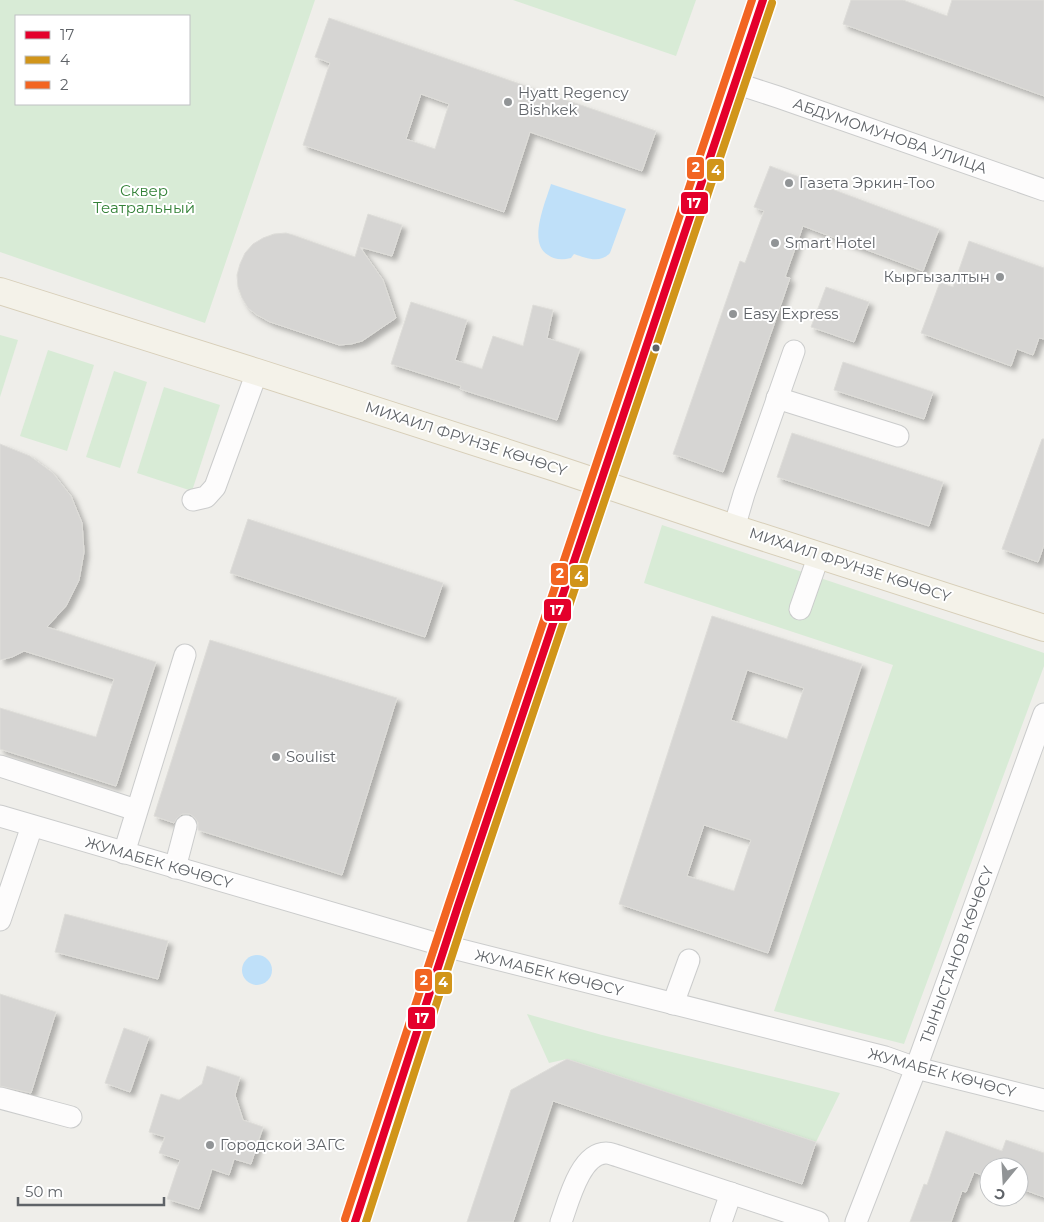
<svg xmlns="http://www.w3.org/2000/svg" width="1044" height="1222" font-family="Montserrat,sans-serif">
	<defs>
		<filter id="shadow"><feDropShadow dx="4.5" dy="4.5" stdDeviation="2.5" flood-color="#0004"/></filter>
	</defs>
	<rect width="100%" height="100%" fill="#efeeea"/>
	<g fill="#d8ebd6" fill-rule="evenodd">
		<path d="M0 0H315L205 323 0 252ZM16 16H189V104H16Z"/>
		<polygon points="513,0 696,0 676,56"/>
		<polygon points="0,335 18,340 0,397"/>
		<polygon points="48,350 94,365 67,451 20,436"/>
		<polygon points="114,371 147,382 120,468 86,457"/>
		<polygon points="164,387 220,405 192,491 137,473"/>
		<polygon points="662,525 1044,653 1044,666 904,1044 774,1011 893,665 644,583"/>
		<polygon points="527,1014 602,1035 840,1093 816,1142 567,1059 549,1063"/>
	</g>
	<g fill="#bfe0f9">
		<path d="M551 184 626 209 610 253C600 264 586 258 574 254L571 258C562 260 555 260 548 255 527 243 546 201 551 184Z"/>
		<circle cx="257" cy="970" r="15"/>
	</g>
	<g fill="#d6d5d3" stroke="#deddd9" fill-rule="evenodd" filter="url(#shadow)">
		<polygon points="851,0 903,0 947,16 952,0 1044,0 1044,96 843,24"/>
		<path d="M329 18 656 131 642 171 530 132 504 212 303 145 330 63 315 57ZM421 94 449 104 435 149 406 139Z"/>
		<polygon points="770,166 939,229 923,271 803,226 785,277 790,278 723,472 673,454 740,261 745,263 764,211 754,207"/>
		<polygon points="368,214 402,225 392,256 360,247 383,280 396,318 362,341 351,344 339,345 270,322 257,315 248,308 242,298 238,287 237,275 240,264 245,253 253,244 263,238 274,234 286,233 293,235 355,257"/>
		<polygon points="969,241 1044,268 1044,339 1039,338 1033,355 1017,349 1011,366 921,333 940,282 953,287"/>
		<polygon points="826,287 869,302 854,342 811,327"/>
		<polygon points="411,302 467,320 455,360 482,369 493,336 523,346 533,305 553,310 547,338 580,349 557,420 460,389 461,386 391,364"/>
		<polygon points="843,362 933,392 924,419 834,390"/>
		<polygon points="792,433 943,482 929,526 777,477"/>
		<polygon points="1042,439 1044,439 1044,545 1038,562 1002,549"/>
		<polygon points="0,444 30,456 53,473 71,496 82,523 84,552 79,580 66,606 47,627 156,662 116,786 0,749 0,708 96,737 114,679 24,651 12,657 0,660"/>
		<polygon points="248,519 443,583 425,637 230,573"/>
		<path d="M712 616 862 664 768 953 619 904ZM747 670 804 688 787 739 731 720ZM704 825 751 840 734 891 687 876Z"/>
		<polygon points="210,640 397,698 342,875 198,830 198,822 194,817 190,814 182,814 177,818 174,823 154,816"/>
		<polygon points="65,914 168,941 158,979 55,952"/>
		<polygon points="0,994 56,1012 31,1093 0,1086"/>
		<polygon points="124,1028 149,1037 130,1092 105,1083"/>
		<polygon points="567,1059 816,1142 802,1184 553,1101 513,1222 467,1222 511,1090"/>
		<polygon points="207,1066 240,1077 235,1095 243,1120 263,1127 251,1164 234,1159 229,1175 212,1169 199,1209 167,1199 180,1160 159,1153 165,1137 149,1132 161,1094 179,1100 202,1084"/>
		<polygon points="946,1131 1002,1151 1006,1140 1044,1153 1044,1197 1019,1188 1019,1167 989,1167 989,1178 974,1172 966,1192 962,1191 951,1222 910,1222 924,1184 927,1185"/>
	</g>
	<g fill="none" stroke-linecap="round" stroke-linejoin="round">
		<defs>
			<g id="minor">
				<polyline points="735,83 778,97 1044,190"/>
				<polyline points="777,398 898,436"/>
				<polyline points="193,500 206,497 215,487 257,372"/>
				<polyline points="734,528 744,494 794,351"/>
				<polyline points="800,609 819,555"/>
				<polyline points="0,766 136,810"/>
				<polyline points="0,816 445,946 885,1057 916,1068 1044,1100"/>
				<polyline points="124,853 185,655"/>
				<polyline points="175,868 186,826"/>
				<polyline points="0,920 32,826"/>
				<polyline points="673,1004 689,960"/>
				<polyline points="0,1098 71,1117"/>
				<path d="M561 1222C568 1203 580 1153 606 1153 610 1153 614 1155 618 1156L818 1222"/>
				<polyline points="721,1222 731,1193"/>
				<polyline points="856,1222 916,1068 1044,714"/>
			</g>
			<g id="major">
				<polyline points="0,291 257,372 555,468 734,528 1044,628"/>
				<polyline points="355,1222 458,906 763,0"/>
			</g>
		</defs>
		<use href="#minor" stroke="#cbcccc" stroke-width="23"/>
		<use href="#major" stroke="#d7ceb8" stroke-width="28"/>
		<use href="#minor" stroke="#fdfcfc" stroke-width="21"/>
		<use href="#major" stroke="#f4f2e9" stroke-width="26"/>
		<defs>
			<polyline id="bus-1" points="355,1222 458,906 763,0"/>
			<polyline id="bus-2" points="366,1222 467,909 772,3"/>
			<polyline id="bus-3" points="345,1219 449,903 752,0"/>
		</defs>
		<use href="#bus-1" stroke="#fff" stroke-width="11"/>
		<use href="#bus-2" stroke="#fff" stroke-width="11"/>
		<use href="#bus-3" stroke="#fff" stroke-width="11"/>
		<use href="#bus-1" stroke="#e4002b" stroke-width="8"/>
		<use href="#bus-2" stroke="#d1951a" stroke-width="8"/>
		<use href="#bus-3" stroke="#f26522" stroke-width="8"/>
	</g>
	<g fill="#919496" stroke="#fff" stroke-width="2">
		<circle cx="508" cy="102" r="5"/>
		<circle cx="789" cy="183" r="5"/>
		<circle cx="775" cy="243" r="5"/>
		<circle cx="1000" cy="277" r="5"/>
		<circle cx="733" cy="314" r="5"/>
		<circle cx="276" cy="757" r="5"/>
		<circle cx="210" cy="1145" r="5"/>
	</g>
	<circle fill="#5f6368" stroke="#fff" stroke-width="2" cx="656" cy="348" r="4.5"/>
	<g text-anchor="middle" stroke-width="4" stroke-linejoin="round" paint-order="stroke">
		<g font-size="15" fill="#5f6368" stroke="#fff" text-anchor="start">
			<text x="518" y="98">Hyatt Regency<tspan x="518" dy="17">Bishkek</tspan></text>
			<text x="799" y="188">Газета Эркин-Тоо</text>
			<text x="785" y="248">Smart Hotel</text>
			<text x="990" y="282" text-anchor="end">Кыргызалтын</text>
			<text x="743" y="319">Easy Express</text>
			<text x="286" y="762">Soulist</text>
			<text x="220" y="1150">Городской ЗАГС</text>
		</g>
		<g font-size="15" fill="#5f6368" stroke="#fff">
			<text transform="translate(890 136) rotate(19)" y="5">АБДУМОМУНОВА УЛИЦА</text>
			<text transform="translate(466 439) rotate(18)" y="5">МИХАИЛ ФРУНЗЕ КӨЧӨСҮ</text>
			<text transform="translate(850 565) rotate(18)" y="5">МИХАИЛ ФРУНЗЕ КӨЧӨСҮ</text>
			<text transform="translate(159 863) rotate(16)" y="5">ЖУМАБЕК КӨЧӨСҮ</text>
			<text transform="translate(957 955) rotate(-70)" y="5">ТЫНЫСТАНОВ КӨЧӨСҮ</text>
			<text transform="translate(549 973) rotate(14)" y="5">ЖУМАБЕК КӨЧӨСҮ</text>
			<text transform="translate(942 1073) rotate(15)" y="5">ЖУМАБЕК КӨЧӨСҮ</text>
		</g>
		<g font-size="15" fill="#348238" stroke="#fff">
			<text x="144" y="196">Сквер<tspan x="144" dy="17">Театральный</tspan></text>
		</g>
	</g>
	<g stroke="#fff" stroke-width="2">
		<rect x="686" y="156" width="19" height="24" rx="5" fill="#f26522"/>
		<rect x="706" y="158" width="19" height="24" rx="5" fill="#d1951a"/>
		<rect x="680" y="191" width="29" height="24" rx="5" fill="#e4002b"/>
		<rect x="550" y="562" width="19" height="24" rx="5" fill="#f26522"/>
		<rect x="569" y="564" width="20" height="24" rx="5" fill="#d1951a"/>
		<rect x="543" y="598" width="29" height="24" rx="5" fill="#e4002b"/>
		<rect x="414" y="968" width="19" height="24" rx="5" fill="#f26522"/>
		<rect x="434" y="971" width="19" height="24" rx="5" fill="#d1951a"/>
		<rect x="407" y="1006" width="29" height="24" rx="5" fill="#e4002b"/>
	</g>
	<g font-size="14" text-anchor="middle" font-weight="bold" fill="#fff">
		<text x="696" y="172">2</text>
		<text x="716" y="175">4</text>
		<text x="694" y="208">17</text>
		<text x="560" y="578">2</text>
		<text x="579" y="581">4</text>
		<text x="557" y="615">17</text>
		<text x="424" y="985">2</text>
		<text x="443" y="987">4</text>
		<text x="422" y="1023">17</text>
	</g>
	<rect x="15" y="15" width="175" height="90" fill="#ffffff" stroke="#bfc1c3"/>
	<rect x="25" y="31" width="25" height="8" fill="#e4002b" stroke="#bfc1c3"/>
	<text x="60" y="40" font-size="15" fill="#5f6368">17</text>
	<rect x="25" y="56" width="25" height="8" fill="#d1951a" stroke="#bfc1c3"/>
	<text x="60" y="65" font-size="15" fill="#5f6368">4</text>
	<rect x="25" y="81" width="25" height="8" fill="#f26522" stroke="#bfc1c3"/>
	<text x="60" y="90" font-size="15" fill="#5f6368">2</text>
	<g transform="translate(1004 1182) rotate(198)"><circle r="24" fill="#ffffff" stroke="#bfc1c3"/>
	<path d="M0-4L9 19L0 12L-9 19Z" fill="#919496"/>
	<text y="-8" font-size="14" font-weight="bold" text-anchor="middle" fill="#5f6368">С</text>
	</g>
	<path d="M18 1197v8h146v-8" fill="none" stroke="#5f6368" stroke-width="2.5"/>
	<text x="25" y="1197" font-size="15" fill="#5f6368" stroke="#ffffff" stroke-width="4" paint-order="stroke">50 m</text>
</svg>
